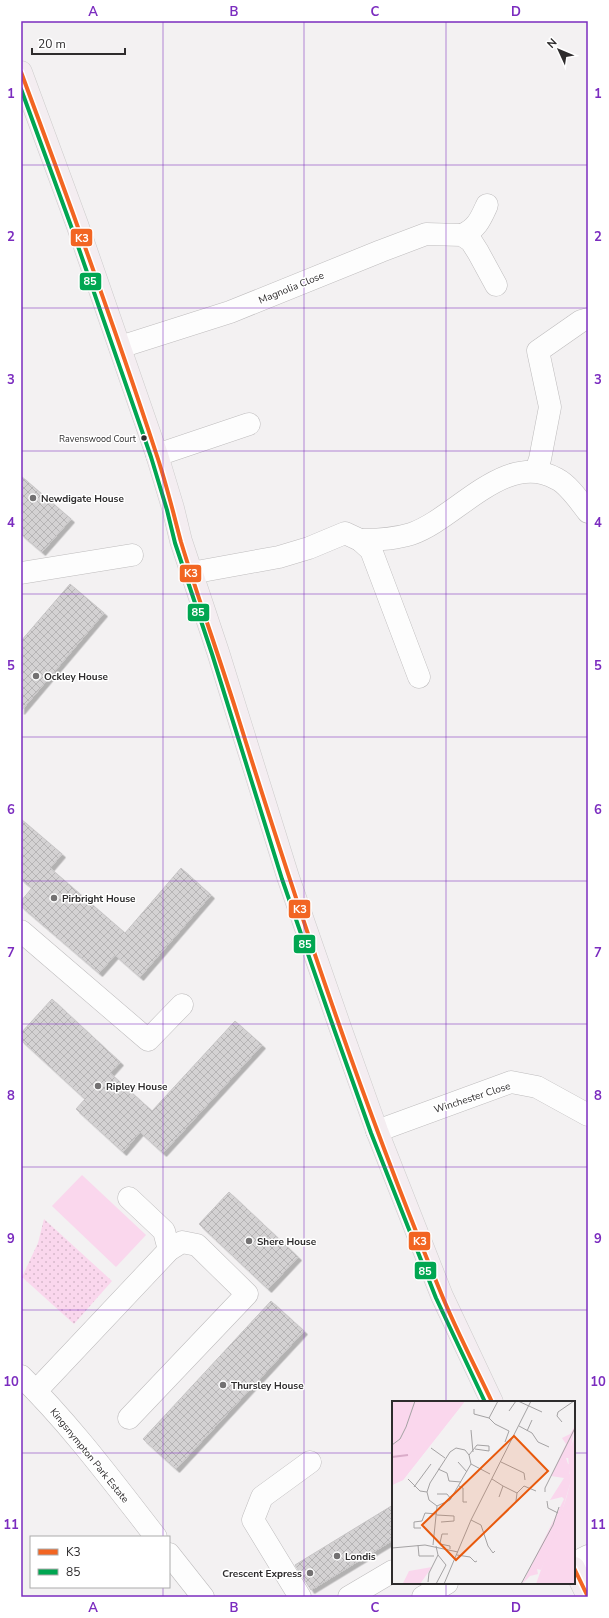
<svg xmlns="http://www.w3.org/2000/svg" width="609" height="1618" font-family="'Nunito Sans',sans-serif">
	<defs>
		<pattern id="green-dots" width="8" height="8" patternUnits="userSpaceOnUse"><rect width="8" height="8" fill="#fad7ed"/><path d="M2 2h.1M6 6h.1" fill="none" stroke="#d7b9cc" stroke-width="1.8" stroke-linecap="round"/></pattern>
		<pattern id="building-cross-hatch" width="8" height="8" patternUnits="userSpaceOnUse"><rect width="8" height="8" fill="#d4d2d3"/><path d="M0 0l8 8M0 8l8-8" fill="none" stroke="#b6b4b5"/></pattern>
		<filter id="shadow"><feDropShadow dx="3.5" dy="3.5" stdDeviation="0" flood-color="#0004"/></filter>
	</defs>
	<rect width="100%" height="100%" fill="#f3f1f2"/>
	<polygon fill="url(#green-dots)" points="44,1219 112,1281 74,1324 22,1277 38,1243"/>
	<polygon fill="#fad7ed" points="82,1175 146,1235 116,1267 52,1206"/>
	<g fill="url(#building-cross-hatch)" stroke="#c7c5c6" filter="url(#shadow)">
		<polygon points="21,476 71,519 42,552 21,534"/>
		<polygon points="70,584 104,613 21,711 21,641"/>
		<polygon points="21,819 62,854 50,868 125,933 181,868 211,895 140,977 115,955 99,973 21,906 21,901 32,888 21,879"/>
		<polygon points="52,999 120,1062 110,1073 152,1111 235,1021 262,1045 163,1153 140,1132 123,1152 76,1109 85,1099 21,1040 21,1033"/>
		<polygon points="229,1192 298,1257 268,1289 199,1224"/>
		<polygon points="271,1301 304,1331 176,1469 143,1439"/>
		<polygon points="393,1505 393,1540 311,1590 295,1565"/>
	</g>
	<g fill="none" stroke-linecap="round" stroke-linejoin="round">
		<defs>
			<g id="minor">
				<path d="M462 235C477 229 481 218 487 205"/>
				<polyline points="120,347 230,312 381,251 426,234 462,235 471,241 478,252 496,285"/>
				<polyline points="157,455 249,424"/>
				<polyline points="536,471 540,459 550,407 538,351 581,321 588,319"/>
				<path d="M360 540C377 540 395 539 411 534 456 519 506 449 557 479 569 485 580 502 588 512"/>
				<polyline points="21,573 132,555"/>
				<polyline points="191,573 279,557 309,548 345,533 360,540 371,550 419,677"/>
				<polyline points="21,931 148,1040 182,1005"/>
				<polyline points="377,1131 511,1082 537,1087 588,1115"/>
				<polyline points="129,1198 164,1231 169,1250"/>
				<path d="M21 1376C71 1425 113 1482 156 1537"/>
				<polyline points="36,1391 169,1250 182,1242 197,1245 247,1294 129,1418"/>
				<polyline points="169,1554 203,1597"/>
				<polyline points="574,1563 588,1556"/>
				<polyline points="300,1597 253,1520 262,1497 310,1462"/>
				<polyline points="349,1597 393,1571"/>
				<polyline points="423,1597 447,1583"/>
			</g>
			<g id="major">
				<polyline points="21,72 77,224 157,455 173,508 181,541 218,652 288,877 340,1027 377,1131 442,1296 492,1402"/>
				<polyline points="574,1568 588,1597"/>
			</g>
		</defs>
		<use href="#minor" stroke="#bebcbd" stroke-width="23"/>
		<use href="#major" stroke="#cdcccc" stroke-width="23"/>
		<use href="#minor" stroke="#fdfdfd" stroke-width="22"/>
		<use href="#major" stroke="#f4edf1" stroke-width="22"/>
		<defs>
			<g id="bus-1">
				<path d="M21 72C68 198 114 325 156 453 166 482 173 512 181 542 199 601 220 659 238 717 299 912 363 1105 441 1293 456 1330 475 1366 492 1402"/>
				<polyline points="574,1568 588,1597"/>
			</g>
			<polyline id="bus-2" points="21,89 71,226 151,457 167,510 175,543 212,654 282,879 334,1029 371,1133 436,1298 485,1402"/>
		</defs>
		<use href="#bus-1" stroke="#fff" stroke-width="7"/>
		<use href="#bus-2" stroke="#fff" stroke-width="7"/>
		<use href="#bus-1" stroke="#f26522" stroke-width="4"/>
		<use href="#bus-2" stroke="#00a651" stroke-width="4"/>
	</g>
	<path fill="none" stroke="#7b2cbf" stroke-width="1" stroke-opacity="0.55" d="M163 21V1537M304 21V1597M446 21V1402M21 165H588M21 308H588M21 451H588M21 594H588M21 737H588M21 881H588M21 1024H588M21 1167H588M21 1310H588M21 1453H393M574 1453H588M446 1583V1597M163 1587V1597"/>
	<circle fill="#2e2c2d" stroke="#fff" stroke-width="1.5" cx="144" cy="438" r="3.5"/>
	<g fill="#737172" stroke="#fff" stroke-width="1.5">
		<circle cx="33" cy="498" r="4"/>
		<circle cx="36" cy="676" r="4"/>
		<circle cx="54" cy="898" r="4"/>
		<circle cx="98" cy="1086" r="4"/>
		<circle cx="249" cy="1241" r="4"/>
		<circle cx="223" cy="1385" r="4"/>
		<circle cx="337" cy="1556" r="4"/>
		<circle cx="310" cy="1573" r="4"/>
	</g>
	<g text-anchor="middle" stroke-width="3" stroke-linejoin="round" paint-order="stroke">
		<g font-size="9" fill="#2e2c2d" stroke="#fff" text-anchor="end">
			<text x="136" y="442">Ravenswood Court</text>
		</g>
		<g font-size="10" fill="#2e2c2d" stroke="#fff">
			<text transform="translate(291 287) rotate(-22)" y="4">Magnolia Close</text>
			<text transform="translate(472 1097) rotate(-18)" y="4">Winchester Close</text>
			<text transform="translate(90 1455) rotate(51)" y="4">Kingsnympton Park Estate</text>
		</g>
		<g font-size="10" font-weight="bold" fill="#2e2c2d" stroke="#fff" text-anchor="start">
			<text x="41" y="502">Newdigate House</text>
			<text x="44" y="680">Ockley House</text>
			<text x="62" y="902">Pirbright House</text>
			<text x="106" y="1090">Ripley House</text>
			<text x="257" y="1245">Shere House</text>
			<text x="231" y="1389">Thursley House</text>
			<text x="345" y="1560">Londis</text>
			<text x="302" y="1577" text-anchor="end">Crescent Express</text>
		</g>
	</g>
	<g transform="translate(392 1401)">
		<rect width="183" height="183" fill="#f3f1f2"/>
		<path d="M0 0H73L11 79 0 84ZM183 35V183H144L174 98 178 83 176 53ZM40 166 28 183 11 182 17 170Z" fill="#fad7ed"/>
		<path d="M23 0H73L11 79 0 84V32L5 40 8 38ZM183 25 177 57H174L176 63 183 64V68L177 69V73L183 75V80L178 83 165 128 149 169 145 168 146 173 138 175 130 183 172 98 170 96 158 99 172 77 159 75 174 43 170 37 178 33Z" fill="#fad7ed"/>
		<path fill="none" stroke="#daacc9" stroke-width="2" d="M0 56 16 54"/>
		<path fill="none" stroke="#a4a2a3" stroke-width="1" d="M126 0 150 11M82 8V13L97 17 106 0M117 10 124 0M97 17 103 23 117 30 113 41M170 21 165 15 166 11 182 0M127 25 140 32 146 41 157 46M79 29 81 51M135 30 140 19M0 44 8 38 14 26 23 0M39 47 53 57M77 54 85 44 97 45V50L83 48M66 61 75 71M109 61 132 72 133 79M79 63 98 73M46 68 55 72 57 80 69 81M16 78 28 90 35 91M100 78 111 85 107 96M67 85 71 87V101H75M111 85 125 92 124 100M22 86 39 63M153 91V87L183 27M125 92 132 85 144 90M45 93H55L59 98M155 100 156 107 166 112M45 114 62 115V120L49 121M79 119 89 124 96 145 101 152 103 150M29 127H22V121L30 120 33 112 45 113M48 142 50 133H56M48 143 58 145V148M26 144 27 155H42M41 144 45 105 58 99 79 63 77 54 73 49 64 47 58 51 38 82 35 91 37 99 45 105M44 145 46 154 54 164 44 183M0 147 33 144 66 151M65 154 78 156 83 161 85 160M36 181 37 172 46 154M52 183 79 119 139 0M129 183 161 124 167 106"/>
		<path fill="#e8590c" fill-opacity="0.15" stroke="#e8590c" stroke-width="2" d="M122 35 156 70 64 159 30 124Z"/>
		<rect width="183" height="183" fill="none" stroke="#2e2c2d" stroke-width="2"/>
	</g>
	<g stroke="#fff" stroke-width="1.5">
		<rect x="70" y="228" width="23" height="19" rx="4" fill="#f26522"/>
		<rect x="79" y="272" width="23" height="19" rx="4" fill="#00a651"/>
		<rect x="179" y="564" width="23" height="19" rx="4" fill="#f26522"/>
		<rect x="187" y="603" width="23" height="19" rx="4" fill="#00a651"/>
		<rect x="288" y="899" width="23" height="20" rx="4" fill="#f26522"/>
		<rect x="293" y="934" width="23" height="20" rx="4" fill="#00a651"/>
		<rect x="408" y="1231" width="23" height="20" rx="4" fill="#f26522"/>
		<rect x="414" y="1261" width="23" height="19" rx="4" fill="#00a651"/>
	</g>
	<g font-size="11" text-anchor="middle" font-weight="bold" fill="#fff">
		<text x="82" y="242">K3</text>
		<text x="90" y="285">85</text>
		<text x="191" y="577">K3</text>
		<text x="198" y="616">85</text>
		<text x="300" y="913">K3</text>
		<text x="305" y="948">85</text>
		<text x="420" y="1245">K3</text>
		<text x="425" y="1275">85</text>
	</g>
	<rect width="609" height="1618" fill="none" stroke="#ffffff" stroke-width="44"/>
	<rect x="30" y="1536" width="140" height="52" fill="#ffffff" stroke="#ababab"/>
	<rect x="38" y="1549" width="20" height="6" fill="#f26522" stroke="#ababab"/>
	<text x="66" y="1556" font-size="12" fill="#2e2c2d">K3</text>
	<rect x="38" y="1569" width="20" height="6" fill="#00a651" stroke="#ababab"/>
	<text x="66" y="1576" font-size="12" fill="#2e2c2d">85</text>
	<g transform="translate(559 50) rotate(314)" stroke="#ffffff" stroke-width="3" paint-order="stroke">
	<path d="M0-3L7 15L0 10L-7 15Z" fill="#2e2c2d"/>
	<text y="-6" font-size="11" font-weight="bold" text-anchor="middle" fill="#2e2c2d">N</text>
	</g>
	<path d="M32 48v6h93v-6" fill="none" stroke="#2e2c2d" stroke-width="2"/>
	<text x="38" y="48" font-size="12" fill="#2e2c2d" stroke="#ffffff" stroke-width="3" paint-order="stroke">20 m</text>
	<rect x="22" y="22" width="565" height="1574" fill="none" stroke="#7b2cbf" stroke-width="1.5"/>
	<g font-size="13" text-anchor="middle" font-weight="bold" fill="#7b2cbf">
		<text x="93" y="16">A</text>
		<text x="234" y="16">B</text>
		<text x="375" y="16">C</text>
		<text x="516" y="16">D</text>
		<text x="11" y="98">1</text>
		<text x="598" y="98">1</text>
		<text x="11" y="241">2</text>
		<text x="598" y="241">2</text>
		<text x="11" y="384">3</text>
		<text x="598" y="384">3</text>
		<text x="11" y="527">4</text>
		<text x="598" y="527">4</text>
		<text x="11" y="670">5</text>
		<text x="598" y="670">5</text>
		<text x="11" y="814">6</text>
		<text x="598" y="814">6</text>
		<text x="11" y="957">7</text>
		<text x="598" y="957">7</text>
		<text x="11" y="1100">8</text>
		<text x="598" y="1100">8</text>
		<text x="11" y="1243">9</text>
		<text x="598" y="1243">9</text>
		<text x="11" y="1386">10</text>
		<text x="598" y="1386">10</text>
		<text x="11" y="1529">11</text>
		<text x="598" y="1529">11</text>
		<text x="93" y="1612">A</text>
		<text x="234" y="1612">B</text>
		<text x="375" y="1612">C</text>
		<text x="516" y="1612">D</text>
	</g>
</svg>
